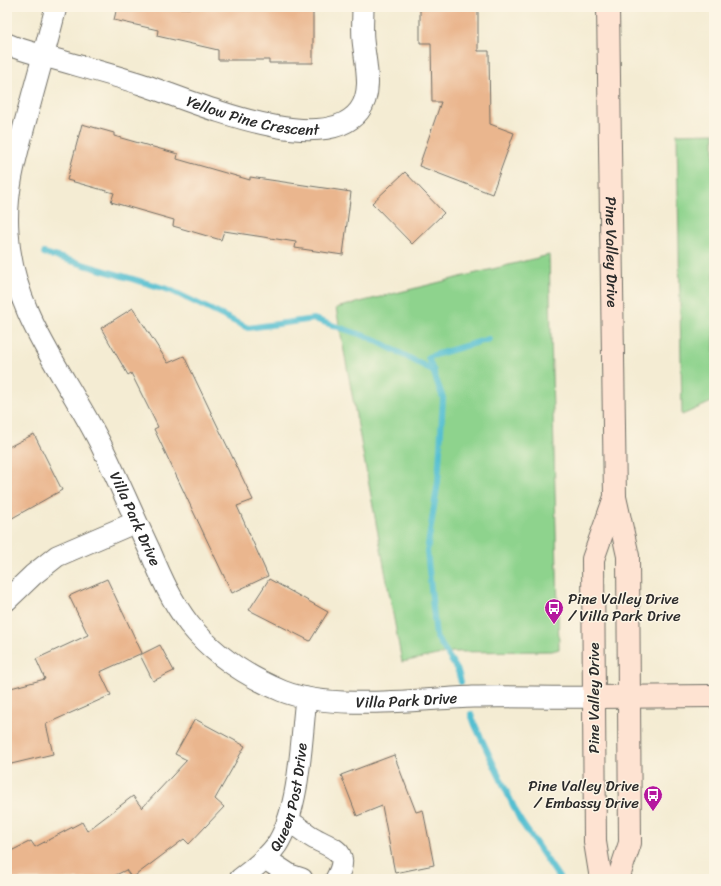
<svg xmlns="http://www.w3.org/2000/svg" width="721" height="886" font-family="Sriracha,sans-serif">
	<rect width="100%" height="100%" fill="#fcf5e5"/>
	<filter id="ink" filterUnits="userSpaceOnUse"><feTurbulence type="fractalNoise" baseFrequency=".025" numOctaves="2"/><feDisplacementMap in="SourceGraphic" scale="8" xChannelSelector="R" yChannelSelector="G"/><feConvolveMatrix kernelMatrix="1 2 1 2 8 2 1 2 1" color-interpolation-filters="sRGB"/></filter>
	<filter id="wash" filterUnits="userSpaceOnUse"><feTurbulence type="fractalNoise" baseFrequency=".012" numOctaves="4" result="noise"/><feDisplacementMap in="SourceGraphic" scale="16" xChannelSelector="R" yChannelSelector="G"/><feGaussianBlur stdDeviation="0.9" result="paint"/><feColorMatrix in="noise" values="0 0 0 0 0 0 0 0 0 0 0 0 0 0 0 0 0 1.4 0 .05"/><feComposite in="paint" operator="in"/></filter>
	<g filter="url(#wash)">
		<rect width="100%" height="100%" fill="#f4ecd3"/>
		<g fill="#8ed38d" stroke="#5c7f5c">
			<polygon points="714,133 714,401 682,415 677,134"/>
			<polygon points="549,255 559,649 552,651 452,652 402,662 336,308"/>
		</g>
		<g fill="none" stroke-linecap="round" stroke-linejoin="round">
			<g stroke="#55bfd1" stroke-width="6">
				<polyline points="44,253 170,290 248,328 314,319 371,338 434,371"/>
				<polyline points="461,682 458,671 436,636 427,551 438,482 443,398 428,357 489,339"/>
				<polyline points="471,714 475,725 520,820 560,879"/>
			</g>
		</g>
		<g id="blocks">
			<g fill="#eab68e">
				<polygon points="117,7 268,9 268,7 313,7 313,63 269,63 269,60 218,60 218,50 157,36 158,30 114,20"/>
				<polygon points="420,7 478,7 478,51 489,51 490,124 514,133 492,194 419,166 441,102 432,102 431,43 420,43"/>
				<polygon points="82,124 114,133 114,136 178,154 177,159 250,180 250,177 351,192 343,255 295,248 296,242 224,231 221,240 173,226 174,220 111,202 114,193 67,180"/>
				<polygon points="405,172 444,213 412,244 372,203"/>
				<polygon points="133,308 168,363 184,356 253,500 237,506 268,576 232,593 154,429 158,427 131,373 128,375 101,328"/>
				<polygon points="34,434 62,490 7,521 7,448"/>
				<polygon points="107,579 142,653 100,672 111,695 46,724 53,754 7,765 7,689 45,679 36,659 88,635 69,596"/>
				<polygon points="269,579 328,612 310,641 249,610"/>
				<polygon points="160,645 174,671 153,681 140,655"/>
				<polygon points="195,719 245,746 215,799 224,807 189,844 184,839 132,878 126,870 108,879 7,879 7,853 31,841 35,847 82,822 87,831 133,796 142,808 187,760 175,754"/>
				<polygon points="394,755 416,812 423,810 434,865 395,873 382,806 357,816 341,775"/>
			</g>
		</g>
	</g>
	<g filter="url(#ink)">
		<use href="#blocks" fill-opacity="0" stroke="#716f66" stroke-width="1"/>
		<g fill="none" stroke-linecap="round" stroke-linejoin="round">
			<defs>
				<g id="street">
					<path id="s1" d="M56 7C47 44 36 81 26 119 16 156 5 193 8 232 12 313 64 372 99 441 117 477 133 515 150 551 161 577 172 602 189 624 213 654 246 676 282 691 332 711 418 699 473 697 513 696 553 698 594 697"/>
					<path id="s2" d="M7 44C20 50 34 53 48 57 79 66 110 74 141 84 188 99 321 160 359 111 374 92 365 62 363 40 362 29 363 18 363 7"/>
					<polyline points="7,600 33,575 57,556 136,522"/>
					<path d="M289 821C297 826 304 832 312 837 332 849 352 850 336 879"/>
					<polyline points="264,858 290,875 302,879"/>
					<path id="s3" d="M240 879C251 871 273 853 279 841 300 804 301 741 306 698"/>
				</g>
				<g id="secondary">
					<path id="s4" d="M608 7 615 497 628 556 630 843 618 879"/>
					<polyline points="594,697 714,696"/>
					<polyline points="601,879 595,842 593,559 615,497"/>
				</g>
			</defs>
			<use href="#street" stroke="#716f66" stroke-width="23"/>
			<use href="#secondary" stroke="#716f66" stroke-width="24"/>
			<use href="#street" stroke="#fff" stroke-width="21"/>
			<use href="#secondary" stroke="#fee3d2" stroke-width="22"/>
		</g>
	</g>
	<defs>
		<symbol id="bus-pin" viewBox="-11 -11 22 30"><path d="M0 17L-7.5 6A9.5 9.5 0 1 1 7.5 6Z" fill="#b5179e" stroke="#fcf5e5"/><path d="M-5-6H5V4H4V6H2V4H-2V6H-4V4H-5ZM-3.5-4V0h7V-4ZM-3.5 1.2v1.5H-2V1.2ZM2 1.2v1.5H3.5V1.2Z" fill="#fff"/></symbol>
	</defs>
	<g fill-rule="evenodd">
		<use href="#bus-pin" x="543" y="597" width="22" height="30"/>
		<use href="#bus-pin" x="642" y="784" width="22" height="30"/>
	</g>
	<g text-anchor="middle" stroke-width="3" stroke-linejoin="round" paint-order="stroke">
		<g font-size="15" fill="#2b2b2b" stroke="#fcf5e5">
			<text dy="5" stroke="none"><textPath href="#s2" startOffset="257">Yellow Pine Crescent</textPath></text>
			<text dy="5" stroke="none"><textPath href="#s4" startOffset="245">Pine Valley Drive</textPath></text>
			<text dy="5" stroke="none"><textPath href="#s1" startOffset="547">Villa Park Drive</textPath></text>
			<text transform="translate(594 698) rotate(-90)" y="5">Pine Valley Drive</text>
			<text dy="5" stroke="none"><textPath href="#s1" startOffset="907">Villa Park Drive</textPath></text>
			<text dy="5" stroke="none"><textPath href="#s3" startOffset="100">Queen Post Drive</textPath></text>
		</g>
		<g font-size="15" fill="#2b2b2b" stroke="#fcf5e5" text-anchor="start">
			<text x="568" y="604">Pine Valley Drive<tspan x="568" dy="17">/ Villa Park Drive</tspan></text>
			<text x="639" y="791" text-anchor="end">Pine Valley Drive<tspan x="639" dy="17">/ Embassy Drive</tspan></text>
		</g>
	</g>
	<rect width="721" height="886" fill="none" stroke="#fcf5e5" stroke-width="24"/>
</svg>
